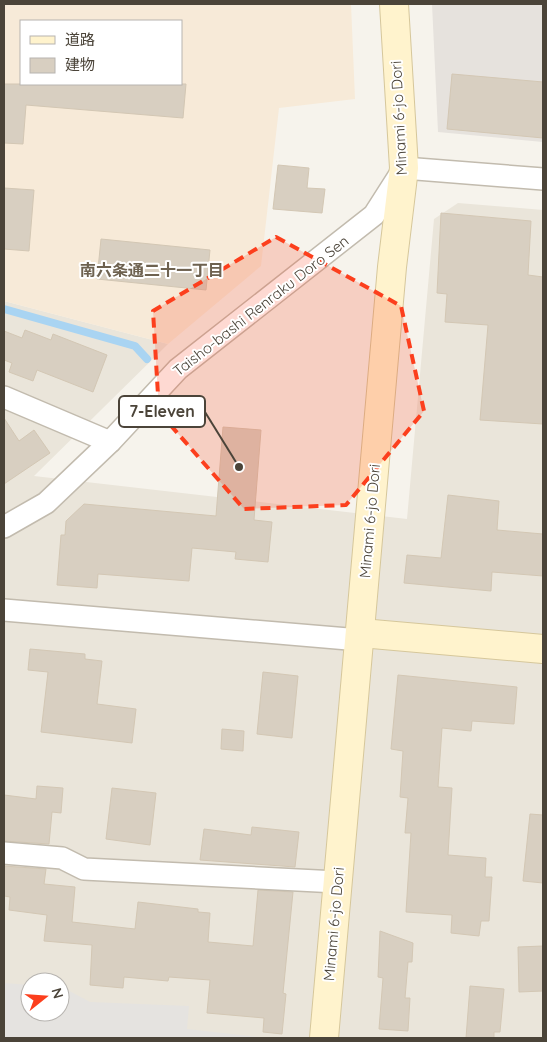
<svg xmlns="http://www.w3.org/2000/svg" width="547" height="1042" font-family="Quicksand,'Noto Sans JP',sans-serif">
	<rect width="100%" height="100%" fill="#f6f3ec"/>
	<path fill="#eae5da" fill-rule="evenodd" d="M458 203 543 210V1038H4V301L168 344 34 476 407 519 434 219ZM30 982H60V1012H30Z"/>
	<path fill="#f7ead8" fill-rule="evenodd" d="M4 4H351L355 99 279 108 261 266 168 344 4 301ZM21 21H181V84H21Z"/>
	<polygon fill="#e6e2dd" points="432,4 543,4 543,142 438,132"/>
	<polygon fill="#e5e3e0" points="4,983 30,985 30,1012 60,1012 60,987 62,987 90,1002 189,1006 187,1029 267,1038 4,1038"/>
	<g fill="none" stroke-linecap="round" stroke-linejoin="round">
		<polyline stroke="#a9d4f2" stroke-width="8" points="4,309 135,346 147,359"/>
	</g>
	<g fill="#d8cfc1" stroke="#d3c7b4">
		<polygon points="452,74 543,82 543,138 447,129"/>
		<polygon points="4,84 186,84 183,118 26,105 23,144 4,143"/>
		<polygon points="278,165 309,168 307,188 325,189 322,213 273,209"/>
		<polygon points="4,188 34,190 29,251 4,249"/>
		<polygon points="441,213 531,221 528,275 543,277 543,424 480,420 488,325 445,322 447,294 437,293"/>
		<polygon points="101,239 210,250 206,290 97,279"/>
		<polygon points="25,330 51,340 53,334 107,355 93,392 37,370 33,381 9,372 12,363 4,360 4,331 22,338"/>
		<polygon points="4,418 19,441 34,430 50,453 4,484"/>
		<polygon points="223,427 261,430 254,520 272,522 268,562 235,559 236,552 192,548 189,581 98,574 97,588 57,585 61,535 65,535 66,521 84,504 216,516"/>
		<polygon points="448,495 499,501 497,530 543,534 543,576 492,572 491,591 404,583 407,555 441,558"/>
		<polygon points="30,649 85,654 85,659 102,661 97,704 136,709 132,743 41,732 48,672 28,670"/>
		<polygon points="263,672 298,676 292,738 257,734"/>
		<polygon points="398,675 517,687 514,724 472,721 471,731 442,728 438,787 452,788 448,855 486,858 485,877 492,877 489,921 481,921 479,936 451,933 452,915 406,912 411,833 405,833 408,798 400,797 403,751 391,749"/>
		<polygon points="222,729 244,731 243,751 221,749"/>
		<polygon points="37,786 63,788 61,813 52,812 49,844 4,841 4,795 36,799"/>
		<polygon points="112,788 156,793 150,845 106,839"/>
		<polygon points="530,814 543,815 543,883 523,881"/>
		<polygon points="252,827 299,832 295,867 200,860 204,829 251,835"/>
		<polygon points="4,866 46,869 44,884 75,887 72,922 135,929 138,902 198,909 198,912 210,913 208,942 253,946 258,890 293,892 283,993 286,994 282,1034 263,1032 264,1018 207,1013 210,980 169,977 168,981 124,977 123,988 90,985 92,945 44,941 47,915 9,910 10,897 4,896"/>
		<polygon points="380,931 413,943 412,962 408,962 405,998 410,998 408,1031 379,1029 383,978 378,977"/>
		<polygon points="543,946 543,991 519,992 518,947"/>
		<polygon points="470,986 504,989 500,1032 494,1032 494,1038 466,1038"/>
	</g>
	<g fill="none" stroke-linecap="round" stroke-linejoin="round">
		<defs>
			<g id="street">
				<polyline points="4,397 110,442"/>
				<polyline points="4,527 46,503 110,442 178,369 374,215 404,168 543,179"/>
				<polyline points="4,610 360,640"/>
				<polyline points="4,853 62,858 84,869 337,882"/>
			</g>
			<g id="secondary">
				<polyline points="361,633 543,649"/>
				<polyline points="324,1038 392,267 404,168 394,4"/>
			</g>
		</defs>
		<use href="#street" stroke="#c2bbae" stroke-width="24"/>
		<use href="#secondary" stroke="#d6c79b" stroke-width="30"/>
		<use href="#street" stroke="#fff" stroke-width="21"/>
		<use href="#secondary" stroke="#fff3cd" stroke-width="28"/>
	</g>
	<path fill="#fc3f1d" fill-opacity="0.2" stroke="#fc3f1d" stroke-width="4" stroke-dasharray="10 6" stroke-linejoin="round" d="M276 237 401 306 424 411 346 505 244 509 159 412 153 311Z"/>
	<g text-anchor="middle" stroke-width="4" stroke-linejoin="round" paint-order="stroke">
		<g font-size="15" fill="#4b4439" stroke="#fff">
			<text transform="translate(399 118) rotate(-93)" y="5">Minami 6-jo Dori</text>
			<text transform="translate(261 306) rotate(-38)" y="5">Taisho-bashi Renraku Doro Sen</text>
			<text transform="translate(370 521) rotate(-85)" y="5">Minami 6-jo Dori</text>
			<text transform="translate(334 924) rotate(-85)" y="5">Minami 6-jo Dori</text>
		</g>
		<g font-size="16" font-weight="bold" fill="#6e6250" stroke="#fff">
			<text x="152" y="276">南六条通二十一丁目</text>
		</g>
	</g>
	<path fill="none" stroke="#4b4439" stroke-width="2" d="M239 467L205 412"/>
	<circle fill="#4b4439" stroke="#fff" stroke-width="2" cx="239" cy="467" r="5"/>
	<rect fill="#fff" stroke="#4b4439" stroke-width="2" x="119" y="396" width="86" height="31" rx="5"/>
	<g font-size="16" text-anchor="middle" font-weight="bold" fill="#4b4439">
		<text x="162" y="417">7-Eleven</text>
	</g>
	<rect width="547" height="1042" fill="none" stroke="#4b4439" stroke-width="10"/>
	<rect x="20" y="20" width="162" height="65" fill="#ffffff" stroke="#b7b4b0"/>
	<rect x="30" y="36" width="25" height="8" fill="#fff3cd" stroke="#b7b4b0"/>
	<text x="65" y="45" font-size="15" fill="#4b4439">道路</text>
	<rect x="30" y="58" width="25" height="15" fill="#d8cfc1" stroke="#b7b4b0"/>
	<text x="65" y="70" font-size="15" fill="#4b4439">建物</text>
	<g transform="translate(45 997) rotate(73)"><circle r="24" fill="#ffffff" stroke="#b7b4b0"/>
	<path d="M0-4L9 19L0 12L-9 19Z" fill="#fc3f1d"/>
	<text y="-8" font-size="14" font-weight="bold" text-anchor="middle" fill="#4b4439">N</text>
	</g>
</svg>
